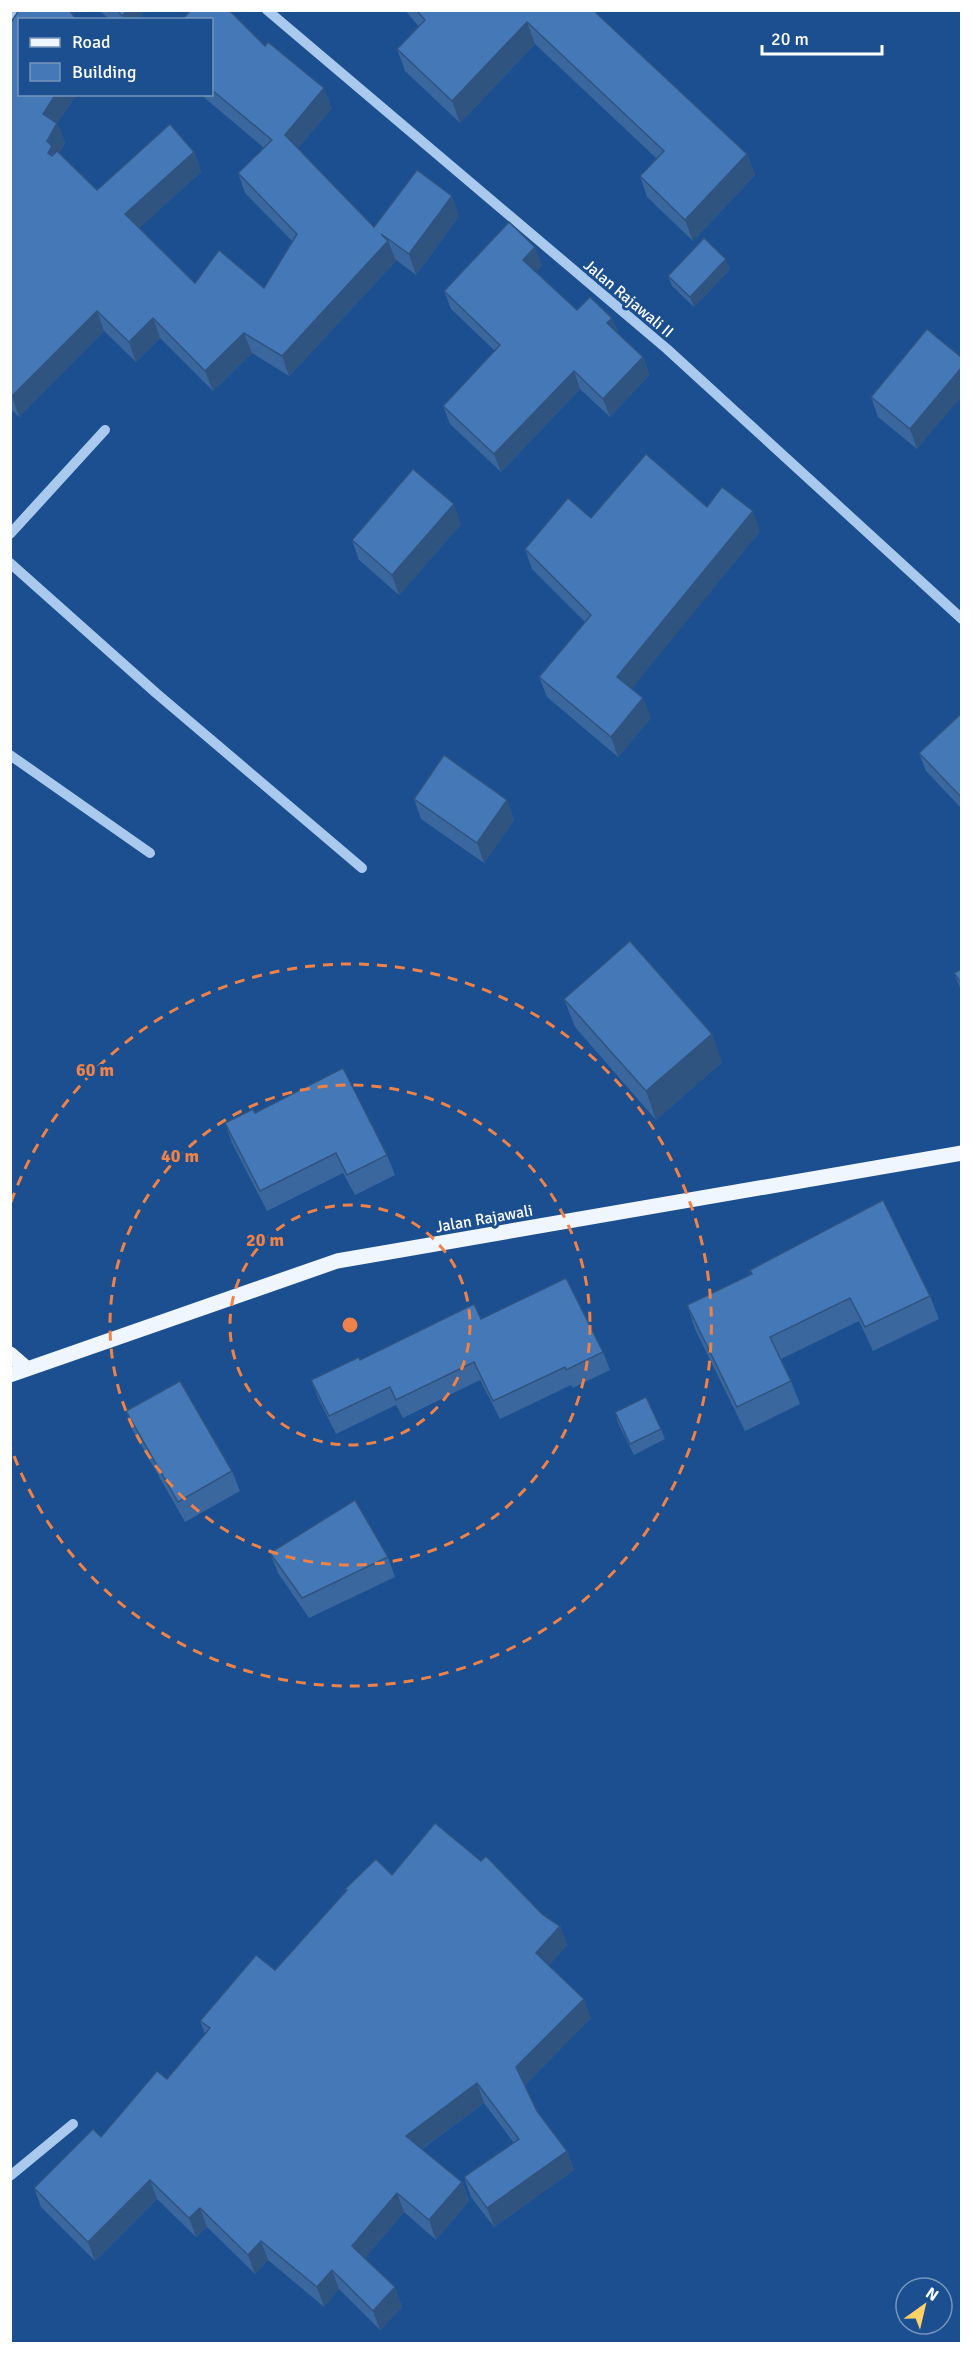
<svg xmlns="http://www.w3.org/2000/svg" width="972" height="2354" font-family="Signika,sans-serif">
	<rect width="100%" height="100%" fill="#1b4f8f"/>
	<g fill="none" stroke-linecap="round" stroke-linejoin="round">
		<g stroke="#a9c9ee" stroke-width="10">
			<polyline points="267,10 667,349 962,619"/>
			<polyline points="10,15 13,10"/>
			<polyline points="10,534 105,430"/>
			<polyline points="10,563 156,693 362,868"/>
			<polyline points="10,755 150,853"/>
			<polyline points="10,2176 73,2124"/>
		</g>
		<g stroke="#f0f6ff" stroke-width="15">
			<polyline points="10,1354 26,1368"/>
			<polyline points="10,1375 337,1261 962,1153"/>
		</g>
	</g>
	<g fill="#3a679d">
		<polygon points="19,10 78,10 73,15 20,94 77,94 57,123 65,143 59,153 97,190 194,152 201,172 139,228 195,283 264,288 292,241 245,193 238,173 264,148 200,94 212,94 212,20 265,46 332,108 298,148 374,227 459,216 416,275 395,259 396,261 289,376 252,353 213,391 160,338 136,362 104,331 19,417 10,408 10,24"/>
		<polygon points="99,10 144,10 139,20 110,20"/>
		<polygon points="405,10 593,10 747,154 755,175 693,241 647,197 640,176 656,158 535,44 460,123 405,71 397,49 419,27"/>
		<polygon points="542,265 536,271 577,310 612,318 618,333 643,357 649,375 610,417 580,389 501,472 450,424 443,406 495,351 451,309 444,291"/>
		<polygon points="730,269 694,307 672,286 668,276"/>
		<polygon points="962,358 917,449 878,417 871,397"/>
		<polygon points="707,507 760,531 631,688 651,718 618,757 547,697 539,677 585,622 532,569 525,549 591,518"/>
		<polygon points="461,524 399,595 359,560 352,540"/>
		<polygon points="962,713 962,809 926,771 919,753"/>
		<polygon points="414,799 507,800 514,820 484,863 421,819"/>
		<polygon points="962,969 962,992 954,973"/>
		<polygon points="564,999 722,1062 656,1120 575,1027"/>
		<polygon points="255,1113 387,1155 395,1175 355,1195 343,1173 267,1211 232,1143 225,1123"/>
		<polygon points="751,1274 930,1296 939,1319 873,1351 859,1321 781,1359 791,1381 800,1404 745,1431 695,1329 687,1305"/>
		<polygon points="481,1319 603,1352 610,1370 573,1388 571,1385 500,1419 480,1380 403,1418 396,1405 336,1434 318,1398 311,1380 360,1360"/>
		<polygon points="126,1411 232,1471 240,1491 185,1522 133,1431"/>
		<polygon points="615,1412 661,1429 665,1439 634,1455 618,1423"/>
		<polygon points="270,1553 388,1557 395,1577 309,1618 278,1573"/>
		<polygon points="392,1875 543,1915 560,1926 567,1945 549,1965 591,2018 525,2085 537,2111 567,2151 574,2170 494,2227 471,2197 464,2177 514,2143 484,2103 422,2149 462,2182 469,2201 436,2240 404,2212 365,2258 395,2287 402,2307 380,2330 339,2289 324,2307 268,2260 255,2274 207,2227 196,2237 157,2199 95,2261 41,2207 34,2188 101,2137 167,2079 205,2034 200,2021 275,1970 346,1891 345,1889"/>
	</g>
	<g fill="#305480">
		<polygon points="64,10 78,10 69,20"/>
		<polygon points="126,10 144,10 139,20 124,20 123,16"/>
		<polygon points="527,22 535,44 460,123 452,101"/>
		<polygon points="324,88 332,108 292,155 285,135"/>
		<polygon points="56,94 77,94 57,123 65,143 56,158 59,166 48,153 43,114"/>
		<polygon points="194,152 201,172 132,235 125,214"/>
		<polygon points="747,154 755,175 693,241 685,220"/>
		<polygon points="452,196 459,216 416,275 409,254"/>
		<polygon points="388,241 396,261 289,376 282,356"/>
		<polygon points="535,247 542,265 530,278 523,260"/>
		<polygon points="726,259 730,269 694,307 690,297"/>
		<polygon points="97,311 104,331 19,417 12,396"/>
		<polygon points="153,318 160,338 136,362 129,342"/>
		<polygon points="612,318 619,336 607,323"/>
		<polygon points="244,333 252,353 213,391 205,371"/>
		<polygon points="643,357 649,375 610,417 603,399"/>
		<polygon points="962,367 962,396 917,449 910,429"/>
		<polygon points="574,371 580,389 501,472 494,454"/>
		<polygon points="454,504 461,524 399,595 392,575"/>
		<polygon points="753,511 760,531 625,697 617,677"/>
		<polygon points="643,698 651,718 618,757 611,737"/>
		<polygon points="507,800 514,820 484,863 477,843"/>
		<polygon points="712,1034 722,1062 656,1120 646,1091"/>
		<polygon points="560,1926 567,1945 543,1972 536,1953"/>
		<polygon points="584,1999 591,2018 523,2087 516,2067"/>
		<polygon points="477,2083 484,2103 413,2155 406,2136"/>
		<polygon points="567,2151 574,2170 494,2227 487,2208"/>
		<polygon points="150,2180 157,2199 95,2261 88,2242"/>
		<polygon points="462,2182 469,2201 436,2240 429,2220"/>
		<polygon points="397,2193 404,2212 359,2265 352,2246"/>
		<polygon points="200,2208 207,2227 196,2237 189,2218"/>
		<polygon points="261,2241 268,2260 255,2274 248,2255"/>
		<polygon points="332,2270 339,2289 324,2307 317,2287"/>
		<polygon points="395,2287 402,2307 380,2330 373,2311"/>
	</g>
	<g fill="#4478b7" stroke="#305480" stroke-width="1.5">
		<polygon points="19,10 69,10 77,20 20,20 20,94 56,94 43,114 57,123 47,141 52,146 48,153 52,156 57,151 97,190 170,124 194,152 125,214 195,283 219,250 264,288 297,234 238,173 272,140 212,90 212,20 182,20 191,10 229,10 265,46 268,42 324,88 285,135 374,227 417,170 452,196 409,254 381,234 388,241 282,356 244,333 205,371 153,318 129,342 97,311 12,396 10,395 10,24"/>
		<polygon points="116,10 126,10 123,16"/>
		<polygon points="416,10 593,10 747,154 685,220 640,176 664,151 527,22 452,101 397,49 425,20"/>
		<polygon points="509,222 535,247 523,260 577,310 590,297 612,318 607,323 643,357 603,399 574,371 494,454 443,406 500,345 444,291"/>
		<polygon points="704,238 726,259 690,297 668,276"/>
		<polygon points="927,329 962,358 962,367 910,429 871,397"/>
		<polygon points="646,454 707,507 722,487 753,511 617,677 643,698 611,737 539,677 591,615 525,549 568,498 591,518"/>
		<polygon points="413,469 454,504 392,575 352,540"/>
		<polygon points="962,713 962,798 919,753"/>
		<polygon points="444,755 507,800 477,843 414,799"/>
		<polygon points="630,941 712,1034 646,1091 564,999"/>
		<polygon points="962,969 962,984 954,973"/>
		<polygon points="343,1068 387,1155 347,1175 336,1153 260,1191 225,1123 253,1109 255,1113"/>
		<polygon points="883,1200 930,1296 865,1327 850,1298 770,1337 791,1381 737,1407 687,1305 752,1274 750,1270"/>
		<polygon points="566,1278 603,1352 566,1370 565,1367 493,1401 474,1362 396,1400 390,1387 329,1416 311,1380 359,1357 360,1360 474,1304 481,1319"/>
		<polygon points="180,1381 232,1471 178,1502 126,1411"/>
		<polygon points="646,1397 661,1429 630,1444 615,1412"/>
		<polygon points="355,1500 388,1557 302,1598 270,1553"/>
		<polygon points="435,1823 481,1861 486,1856 543,1915 560,1926 536,1953 584,1999 516,2067 537,2111 567,2151 487,2208 464,2177 519,2139 477,2083 406,2136 462,2182 429,2220 397,2193 352,2246 395,2287 373,2311 332,2270 317,2287 261,2241 248,2255 200,2208 189,2218 150,2180 88,2242 34,2188 93,2129 101,2137 157,2071 167,2079 210,2028 200,2021 256,1955 275,1970 347,1890 345,1889 376,1859 392,1875"/>
	</g>
	<g fill="none" stroke="#ee8249" stroke-width="3" stroke-dasharray="10 8">
		<circle cx="350" cy="1325" r="120"/>
		<circle cx="350" cy="1325" r="240"/>
		<path d="M11 1202A361 361 0 1 1 11 1448"/>
	</g>
	<g text-anchor="middle" stroke-width="6" stroke-linejoin="round" paint-order="stroke">
		<g font-size="16" fill="#fff" stroke="#1b4f8f">
			<text transform="translate(629 298) rotate(40)" y="6">Jalan Rajawali II</text>
			<text transform="translate(484 1218) rotate(-10)" y="6">Jalan Rajawali</text>
		</g>
	</g>
	<circle cx="350" cy="1325" r="9" fill="#ee8249" stroke="#1b4f8f" stroke-width="3"/>
	<g font-size="18" text-anchor="middle" font-weight="bold" fill="#ee8249" stroke="#1b4f8f" stroke-width="6" stroke-linejoin="round" paint-order="stroke">
		<text x="95" y="1076">60 m</text>
		<text x="180" y="1162">40 m</text>
		<text x="265" y="1246">20 m</text>
	</g>
	<rect width="972" height="2354" fill="none" stroke="#ffffff" stroke-width="24"/>
	<rect x="18" y="18" width="195" height="78" fill="#1b4f8f" stroke="#7695bc" stroke-width="1.5"/>
	<rect x="30" y="38" width="30" height="9" fill="#f0f6ff" stroke="#7695bc" stroke-width="1.5"/>
	<text x="72" y="48" font-size="18" fill="#ffffff">Road</text>
	<rect x="30" y="63" width="30" height="18" fill="#4478b7" stroke="#7695bc" stroke-width="1.5"/>
	<text x="72" y="78" font-size="18" fill="#ffffff">Building</text>
	<g transform="translate(924 2306) rotate(34)"><circle r="28" fill="#1b4f8f" stroke="#7695bc" stroke-width="1.5"/>
	<path d="M0-4.5L10 22L0 15L-10 22Z" fill="#ffd166"/>
	<text y="-9" font-size="16" font-weight="bold" text-anchor="middle" fill="#ffffff">N</text>
	</g>
	<path d="M762 45v9h120v-9" fill="none" stroke="#ffffff" stroke-width="3"/>
	<text x="771" y="45" font-size="18" fill="#ffffff" stroke="#1b4f8f" stroke-width="4.5" paint-order="stroke">20 m</text>
</svg>
